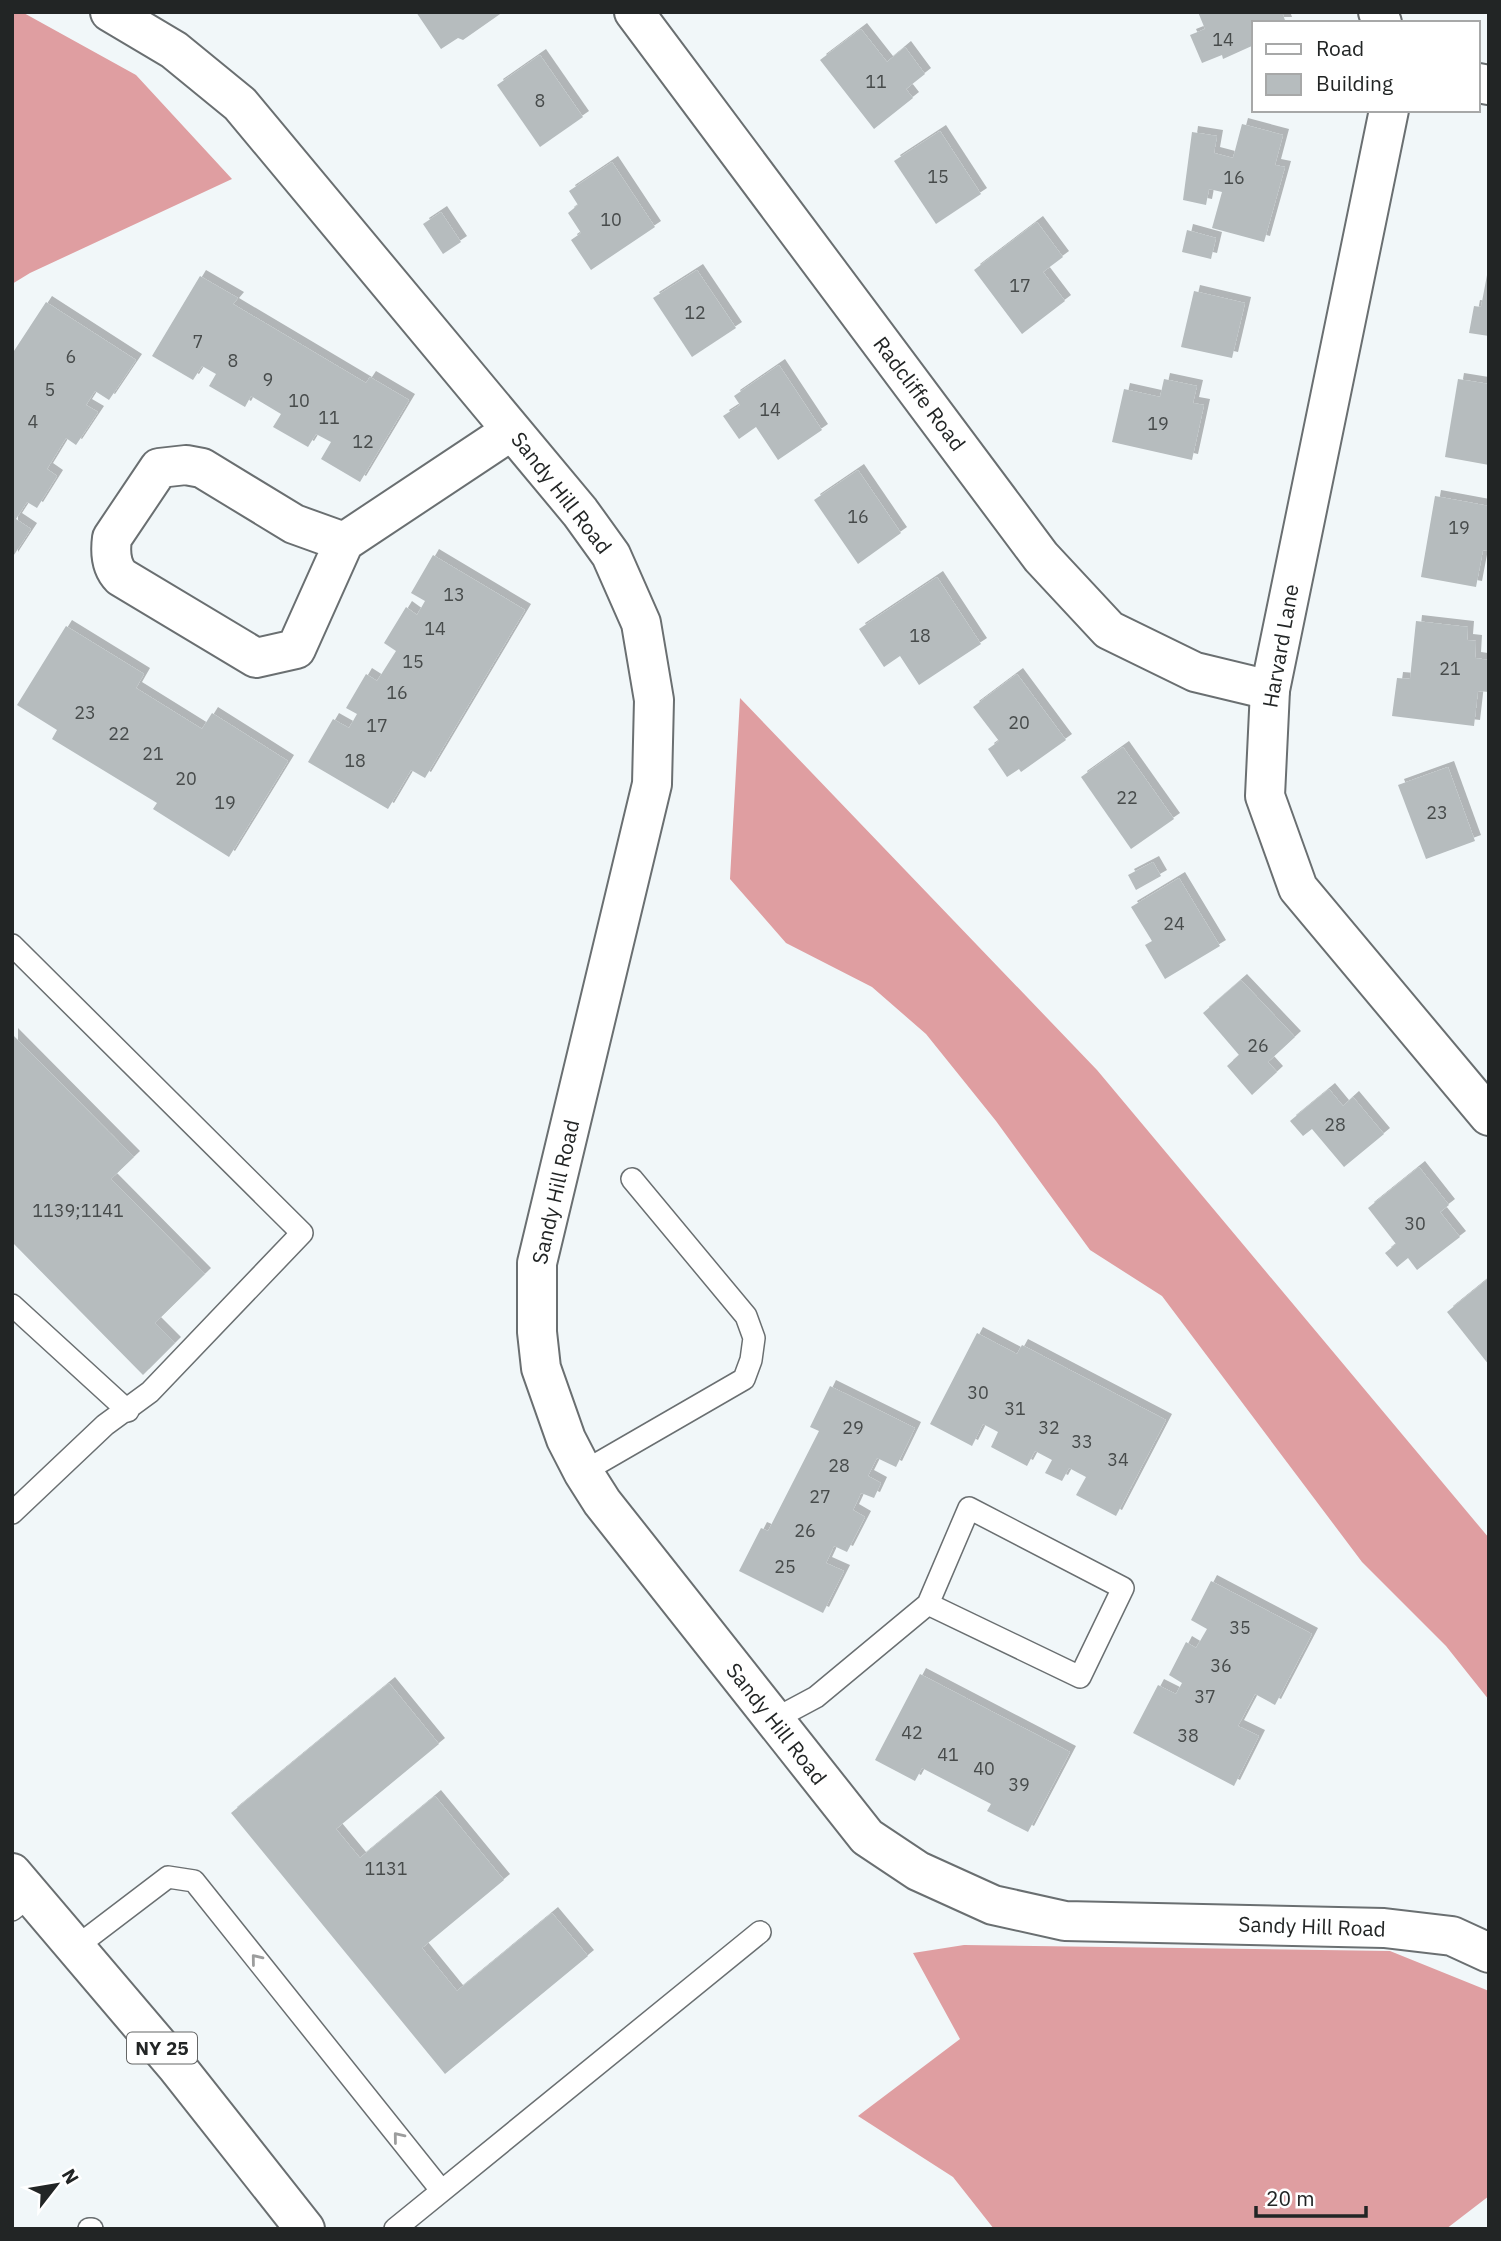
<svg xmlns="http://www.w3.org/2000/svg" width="1501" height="2241" font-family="'IBM Plex Sans',sans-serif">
	<defs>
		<filter id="shadow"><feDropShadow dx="6" dy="-6" stdDeviation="0" flood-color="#0004"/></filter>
	</defs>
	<rect width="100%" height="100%" fill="#f1f7f9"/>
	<g fill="#df9ea1">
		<polygon points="15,12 22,12 136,75 232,179 30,273 12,284 12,16"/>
		<polygon points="740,698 1097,1070 1489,1538 1489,1700 1446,1646 1362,1562 1162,1296 1090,1250 996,1121 926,1034 872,987 786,943 730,879"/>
		<polygon points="964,1945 1390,1951 1489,1991 1489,2196 1446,2229 994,2229 953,2177 858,2116 960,2039 913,1953"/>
	</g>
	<g fill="#b6bcbe" filter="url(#shadow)">
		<polygon points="416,12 503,12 463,40 458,38 441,49"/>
		<polygon points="1198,12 1282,12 1286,23 1254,23 1254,45 1223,59 1222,55 1202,63 1190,35 1205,29"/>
		<polygon points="861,29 887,62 905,47 925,74 906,89 913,98 874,129 820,60"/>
		<polygon points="540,55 583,117 540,147 497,85"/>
		<polygon points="1242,124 1283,135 1275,165 1285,167 1264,242 1212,228 1222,192 1209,189 1206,205 1183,200 1192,132 1217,136 1214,153 1233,158"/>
		<polygon points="940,131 981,194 936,224 894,161"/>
		<polygon points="612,162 655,227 591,270 571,240 581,233 568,213 578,205 569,191"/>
		<polygon points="441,212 461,242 443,254 423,224"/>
		<polygon points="1037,222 1063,257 1043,272 1065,301 1022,334 974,270"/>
		<polygon points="1187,230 1216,238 1211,259 1182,252"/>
		<polygon points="697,270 736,328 692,357 653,298"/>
		<polygon points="1487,275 1489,275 1489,336 1469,333 1474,306 1481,307"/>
		<polygon points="200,276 238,298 233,304 366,383 370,377 409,400 360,482 321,459 331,442 316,434 308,447 273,427 281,414 251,396 245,407 209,386 216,374 202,366 193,380 152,356"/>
		<polygon points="1194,291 1245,303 1232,358 1181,347"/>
		<polygon points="46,302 136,360 109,400 95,391 86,405 98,412 76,445 66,438 47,469 57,476 37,508 27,502 16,519 31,529 12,558 12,354"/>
		<polygon points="779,365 822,430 778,460 756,427 739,439 723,416 740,405 734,396"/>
		<polygon points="1164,379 1197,386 1193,403 1204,405 1192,460 1112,442 1124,389 1160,397"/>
		<polygon points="1458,379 1489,384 1489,465 1445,457"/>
		<polygon points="858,470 901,533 858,564 814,500"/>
		<polygon points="1435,496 1489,506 1489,551 1483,550 1476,587 1421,577"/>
		<polygon points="433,555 525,610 425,778 411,770 388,809 308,762 333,719 349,728 357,714 346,708 366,674 377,681 396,651 384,643 406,607 417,615 425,601 411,593"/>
		<polygon points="937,577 981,644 919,685 900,656 884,667 859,629"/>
		<polygon points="1416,621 1468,627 1467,640 1476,641 1475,658 1489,660 1489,692 1478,691 1474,726 1392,716 1397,678 1410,679"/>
		<polygon points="66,626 144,674 136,688 202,729 212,713 288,761 229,857 153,809 157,803 52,739 57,730 17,705"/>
		<polygon points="1017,674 1066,740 1021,772 1019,769 1007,777 988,749 999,741 973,707"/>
		<polygon points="1123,747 1174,819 1131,849 1081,777"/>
		<polygon points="1448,767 1475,841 1426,859 1398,785"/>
		<polygon points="1153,862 1161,876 1136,890 1128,875"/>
		<polygon points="1179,878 1220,946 1165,979 1145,945 1152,941 1131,907"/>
		<polygon points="1241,980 1295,1037 1268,1062 1277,1072 1252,1095 1227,1066 1239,1055 1203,1013"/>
		<polygon points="12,1034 134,1157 111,1179 205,1274 155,1323 175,1343 143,1375 12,1242"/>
		<polygon points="1329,1089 1343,1106 1353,1097 1384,1134 1344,1167 1312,1129 1303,1136 1290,1121"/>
		<polygon points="1419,1167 1449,1205 1440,1212 1460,1237 1417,1270 1408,1258 1397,1267 1385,1253 1396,1244 1368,1208"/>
		<polygon points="1489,1278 1489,1365 1447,1312"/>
		<polygon points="977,1333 1017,1354 1022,1345 1166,1420 1116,1516 1076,1495 1086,1477 1069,1468 1062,1481 1045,1473 1052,1460 1035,1451 1027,1466 991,1447 998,1432 983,1424 972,1446 930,1424"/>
		<polygon points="830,1386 915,1428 896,1467 877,1458 868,1476 881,1483 874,1498 861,1493 853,1510 865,1517 847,1552 834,1546 826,1563 844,1571 823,1613 739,1571 761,1528 768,1531 819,1431 810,1427"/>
		<polygon points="1211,1581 1312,1634 1275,1705 1255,1694 1238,1726 1259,1736 1234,1786 1133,1733 1158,1685 1176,1694 1182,1683 1169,1675 1186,1642 1196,1648 1207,1629 1191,1620"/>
		<polygon points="920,1674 1070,1752 1028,1832 987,1811 991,1804 922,1768 915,1781 875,1760"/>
		<polygon points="389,1683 439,1744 336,1829 360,1858 435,1796 504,1880 422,1948 457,1991 552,1913 588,1956 445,2074 231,1813"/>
	</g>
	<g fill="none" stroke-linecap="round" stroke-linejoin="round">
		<defs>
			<g id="lane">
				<polyline points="12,945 302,1233 150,1392 105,1425 12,1513"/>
				<polyline points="12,1305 128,1411"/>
				<polyline points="583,1472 744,1379 751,1360 754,1338 746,1316 632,1179"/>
				<polyline points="773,1720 816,1697 928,1604 1080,1677 1123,1588 969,1508 928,1604"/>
				<polyline points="12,1910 32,1894"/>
				<polyline points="76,1947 168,1877 194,1881 441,2190"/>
				<polyline points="89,2229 92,2229"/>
				<polyline points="395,2229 760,1932"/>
			</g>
			<g id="street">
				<polyline points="110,12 174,50 240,104 580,512 611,555 641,623 654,700 652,784 537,1263 537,1332 541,1368 566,1439 583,1472 602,1502 867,1837 918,1871 993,1905 1065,1921 1384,1928 1452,1936 1489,1953"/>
				<polyline points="634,12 1041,557 1109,630 1195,672 1270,690"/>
				<polyline points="1378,12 1382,23"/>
				<polyline points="1478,83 1489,85"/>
				<polyline points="1389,110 1270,690 1265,796 1298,888 1489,1116"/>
				<path d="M344 542 296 649 256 658 121 577C111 567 110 553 112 538L159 468 186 465 202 468 294 524 344 542 511 431"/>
			</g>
			<polyline id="primary" points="12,1873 177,2067 305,2229"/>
		</defs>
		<use href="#lane" stroke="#6a6f71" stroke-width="24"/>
		<use href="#street" stroke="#6a6f71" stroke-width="42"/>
		<use href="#primary" stroke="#6a6f71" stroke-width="42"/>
		<use href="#lane" stroke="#fff" stroke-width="21"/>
		<use href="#street" stroke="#fff" stroke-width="38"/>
		<use href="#primary" stroke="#fff" stroke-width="38"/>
	</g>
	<defs><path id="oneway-chevron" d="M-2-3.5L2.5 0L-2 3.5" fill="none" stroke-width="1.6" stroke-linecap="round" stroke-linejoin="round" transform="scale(1.75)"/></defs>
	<g stroke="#9c9d9d">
		<use href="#oneway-chevron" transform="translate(256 1959) rotate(-129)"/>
		<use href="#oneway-chevron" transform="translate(398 2137) rotate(-129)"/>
	</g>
	<g text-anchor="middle" stroke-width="5" stroke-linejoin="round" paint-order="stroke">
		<g font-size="18" fill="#474b4b">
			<text x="1223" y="46">14</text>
			<text x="876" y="88">11</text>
			<text x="540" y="107">8</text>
			<text x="938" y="183">15</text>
			<text x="1234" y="184">16</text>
			<text x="611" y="226">10</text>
			<text x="1020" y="292">17</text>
			<text x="695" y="319">12</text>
			<text x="198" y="348">7</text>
			<text x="71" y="363">6</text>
			<text x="233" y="367">8</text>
			<text x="268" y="386">9</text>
			<text x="50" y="396">5</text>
			<text x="299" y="407">10</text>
			<text x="770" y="416">14</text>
			<text x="329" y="424">11</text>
			<text x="33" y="428">4</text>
			<text x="1158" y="430">19</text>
			<text x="363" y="448">12</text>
			<text x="858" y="523">16</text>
			<text x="1459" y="534">19</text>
			<text x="454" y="601">13</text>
			<text x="435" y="635">14</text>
			<text x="920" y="642">18</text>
			<text x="413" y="668">15</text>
			<text x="1450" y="675">21</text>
			<text x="397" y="699">16</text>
			<text x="85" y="719">23</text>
			<text x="1019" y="729">20</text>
			<text x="377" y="732">17</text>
			<text x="119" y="740">22</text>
			<text x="153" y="760">21</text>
			<text x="355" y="767">18</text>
			<text x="186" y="785">20</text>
			<text x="1127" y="804">22</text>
			<text x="225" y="809">19</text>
			<text x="1437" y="819">23</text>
			<text x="1174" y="930">24</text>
			<text x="1258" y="1052">26</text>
			<text x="1335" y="1131">28</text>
			<text x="78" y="1217">1139;1141</text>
			<text x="1415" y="1230">30</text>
			<text x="978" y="1399">30</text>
			<text x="1015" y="1415">31</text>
			<text x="853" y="1434">29</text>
			<text x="1049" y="1434">32</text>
			<text x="1082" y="1448">33</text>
			<text x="1118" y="1466">34</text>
			<text x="839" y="1472">28</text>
			<text x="820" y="1503">27</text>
			<text x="805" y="1537">26</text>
			<text x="785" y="1573">25</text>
			<text x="1240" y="1634">35</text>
			<text x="1221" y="1672">36</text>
			<text x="1205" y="1703">37</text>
			<text x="912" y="1739">42</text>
			<text x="1188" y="1742">38</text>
			<text x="948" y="1761">41</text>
			<text x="984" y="1775">40</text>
			<text x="1019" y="1791">39</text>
			<text x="386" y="1875">1131</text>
		</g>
		<rect fill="#fff" stroke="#646666" stroke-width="2" x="127" y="2032.5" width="70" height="31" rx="5"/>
		<g font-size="19" font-weight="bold" fill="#222525">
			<text x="162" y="2055">NY 25</text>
		</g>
		<g font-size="21" fill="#222525" stroke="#fff">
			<text transform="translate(919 394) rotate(53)" y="7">Radcliffe Road</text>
			<text transform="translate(561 493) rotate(52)" y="7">Sandy Hill Road</text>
			<text transform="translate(1281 646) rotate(-80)" y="7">Harvard Lane</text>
			<text transform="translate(556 1192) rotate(-77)" y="7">Sandy Hill Road</text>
			<text transform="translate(776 1724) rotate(52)" y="7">Sandy Hill Road</text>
			<text transform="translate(1312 1927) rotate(2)" y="7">Sandy Hill Road</text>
		</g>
	</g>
	<rect width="1501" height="2241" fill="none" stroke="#222525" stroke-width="28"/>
	<rect x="1252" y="21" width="228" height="91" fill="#ffffff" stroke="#a7a8a8" stroke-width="2"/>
	<rect x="1266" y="44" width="35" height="10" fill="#ffffff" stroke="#a7a8a8" stroke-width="2"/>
	<text x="1316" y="56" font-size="21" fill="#222525">Road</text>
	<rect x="1266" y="74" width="35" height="21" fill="#b6bcbe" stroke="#a7a8a8" stroke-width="2"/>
	<text x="1316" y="91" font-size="21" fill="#222525">Building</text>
	<g transform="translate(56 2185) rotate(59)" stroke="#ffffff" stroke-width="5" paint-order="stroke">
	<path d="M0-5L12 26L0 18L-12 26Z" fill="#222525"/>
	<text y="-10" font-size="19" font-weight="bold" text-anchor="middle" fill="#222525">N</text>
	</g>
	<path d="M1256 2206v10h110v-10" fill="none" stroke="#222525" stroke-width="3.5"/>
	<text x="1266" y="2206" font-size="21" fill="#222525" stroke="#ffffff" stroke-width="5" paint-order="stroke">20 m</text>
</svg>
